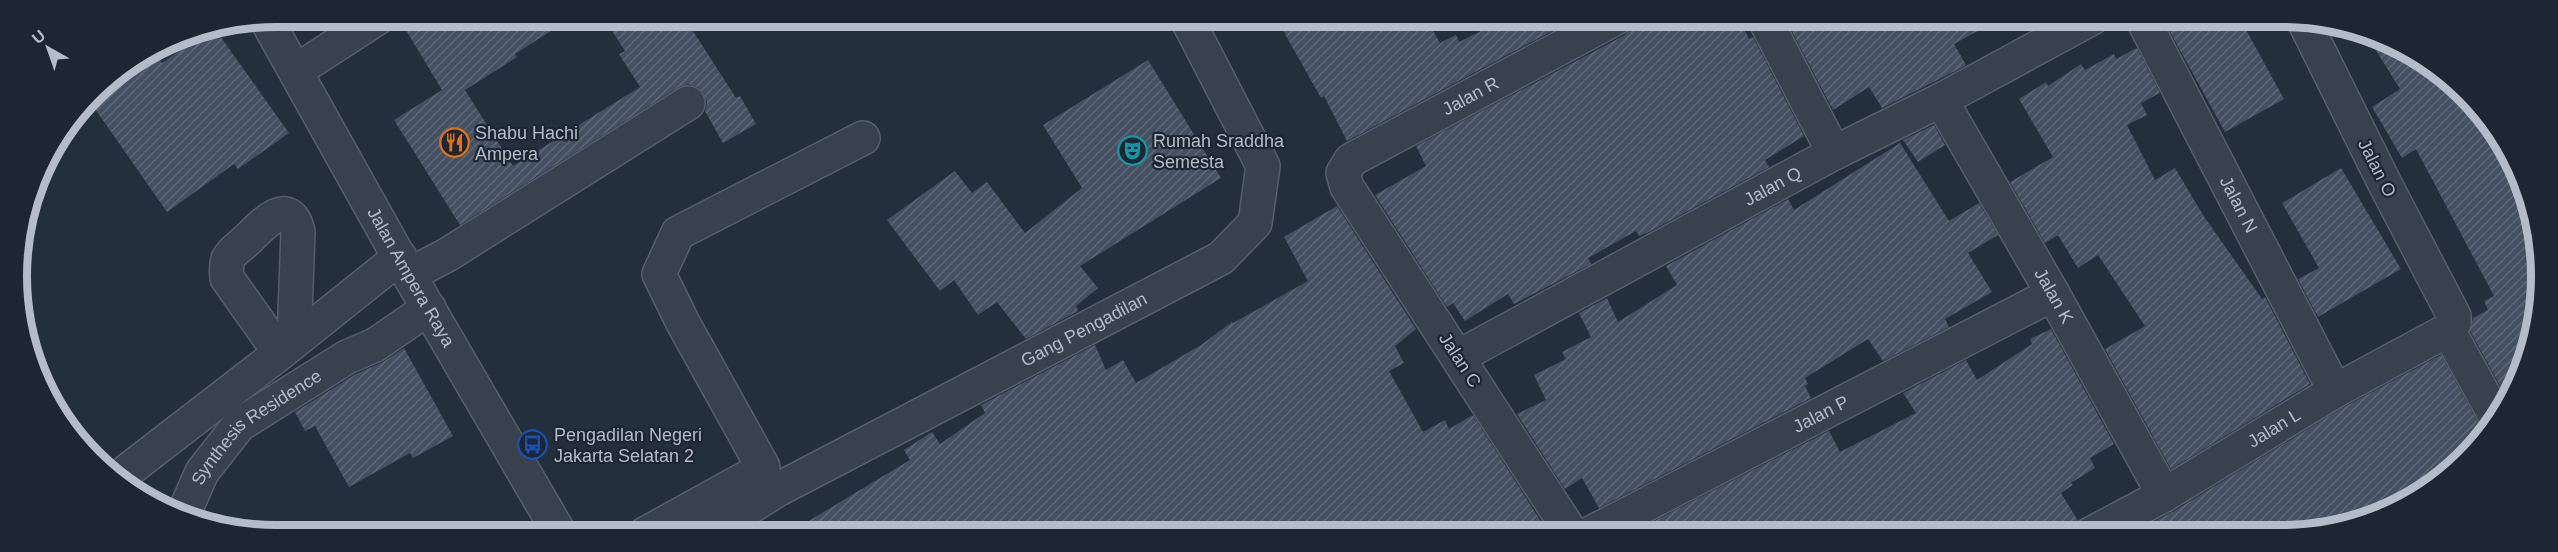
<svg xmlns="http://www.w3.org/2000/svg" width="2558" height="552" font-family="Helvetica,sans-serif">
	<defs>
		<pattern id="building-hatch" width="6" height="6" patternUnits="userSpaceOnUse" patternTransform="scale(1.5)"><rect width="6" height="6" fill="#455162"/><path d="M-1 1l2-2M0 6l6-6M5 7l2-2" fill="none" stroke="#5d6877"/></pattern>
	</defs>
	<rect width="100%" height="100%" fill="#242f3e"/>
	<g fill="url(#building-hatch)">
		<polygon points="398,17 573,17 515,54 517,57 465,90 513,166 640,87 619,54 625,51 603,17 684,17 736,98 740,96 756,124 723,143 705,111 707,102 703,93 697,87 688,84 679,87 460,225 394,120 442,90"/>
		<polygon points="1276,18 1426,18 1440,43 1456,35 1459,42 1507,18 1576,18 1347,141 1324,96 1321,98"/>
		<polygon points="1635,18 1738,18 1749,39 1753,37 1804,136 1765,160 1769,167 1647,233 1639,236 1636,231 1588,258 1591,264 1514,304 1508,294 1465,321 1453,303 1447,307 1375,195 1426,166 1416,146 1625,35 1632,27"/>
		<polygon points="1798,18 2001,18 1954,44 1966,65 1961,68 1882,108 1869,87 1833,110 1788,24"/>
		<polygon points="2163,19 2240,19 2284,99 2225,132"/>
		<polygon points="215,29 289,133 238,169 234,164 167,212 93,106 159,59 162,63 209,30"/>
		<polygon points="2367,36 2411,51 2488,118 2533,208 2539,310 2515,391 2508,400 2470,331 2473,318 2488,310 2484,301 2494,296 2416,149 2402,158 2372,107 2400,89"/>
		<polygon points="2137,48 2160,93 2141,103 2147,115 2127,125 2155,180 2175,168 2203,215 2262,299 2265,297 2310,384 2171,469 2105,349 2145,326 2098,255 2078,268 2058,235 2045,243 2010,182 2053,157 2019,99 2046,82 2048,86 2081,64 2085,70 2114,54 2116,59"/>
		<polygon points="1148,60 1221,178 1080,266 1098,288 1076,306 1078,311 1026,339 997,302 978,315 954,280 940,291 887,220 955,171 972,193 987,182 1025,233 1082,188 1043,125"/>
		<polygon points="1934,125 1945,145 1918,162 1903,140"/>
		<polygon points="1900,143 1949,221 1979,203 1998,235 1968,253 1992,292 1945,319 1949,327 1883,361 1868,339 1805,378 1808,384 1805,386 1811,398 1599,508 1582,478 1565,489 1517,414 1546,400 1534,375 1566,359 1562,352 1591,337 1579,313 1607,298 1618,322 1677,285 1666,266 1788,199 1794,210"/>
		<polygon points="2341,168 2401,269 2318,317 2298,279 2319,268 2282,203"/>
		<polygon points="1337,206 1416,329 1395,346 1404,363 1389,371 1423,432 1445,420 1449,429 1473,415 1549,534 787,534 910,460 904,450 932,432 940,444 985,413 981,405 1095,345 1106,370 1123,360 1136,383 1201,345 1232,322 1233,323 1308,281 1284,237"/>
		<polygon points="2051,329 2114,444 2090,458 2095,468 2071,483 2073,485 2061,493 2078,521 2073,526 2070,535 1629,534 1829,431 1840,452 1916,413 1903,393 1966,360 1977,380 2032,344 2030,339"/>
		<polygon points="404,348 453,436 413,458 410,453 349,487 315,426 305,431 295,412 356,374 383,362"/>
		<polygon points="2441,355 2480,426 2485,432 2465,460 2396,509 2299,535 2129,535 2174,511 2344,407"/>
	</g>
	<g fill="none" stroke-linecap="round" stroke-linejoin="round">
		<defs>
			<g id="minor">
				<polyline points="1764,18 1834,153"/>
				<path id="s1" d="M2142 18 2335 391"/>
				<path id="s2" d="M266 19 409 275 560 534"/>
				<polyline points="296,71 379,17"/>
				<path id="s3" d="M1941 100 2053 294 2164 495"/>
				<polyline points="409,275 447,255 688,103"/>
				<polyline points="2448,330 2496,417"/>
				<path d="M280 353 227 278C226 271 226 266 228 259 231 252 242 245 248 239 262 225 290 194 298 232L294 341"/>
				<path id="s4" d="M1458 357 1834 153 1941 100 2092 18"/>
				<polyline points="118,478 280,353 400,257"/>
				<path id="s5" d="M184 513 202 472 239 425 347 357 375 345 429 308"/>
				<polyline points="645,534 750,476 763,467 683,323 659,274 678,233 863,138"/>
				<path id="s6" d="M707 534 777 490 1221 258 1255 223 1263 166 1186 17"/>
				<path id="s7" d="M1572 534 1347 187 1343 173 1351 160 1616 18"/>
				<path id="s8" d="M1589 534 2053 294"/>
				<path id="s9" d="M2089 535 2164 495 2335 391 2448 330 2454 323V316L2385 184 2303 19"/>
			</g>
		</defs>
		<use href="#minor" stroke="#565f6c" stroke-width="36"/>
		<use href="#minor" stroke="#38414e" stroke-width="33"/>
	</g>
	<defs>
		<symbol id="restaurant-ring" viewBox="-11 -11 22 22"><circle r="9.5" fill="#1d2633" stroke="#e8710a" stroke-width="1.5"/><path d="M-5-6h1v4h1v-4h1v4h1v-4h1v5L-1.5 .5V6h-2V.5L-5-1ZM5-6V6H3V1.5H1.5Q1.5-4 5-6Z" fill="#e8710a"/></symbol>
		<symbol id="theatre-ring" viewBox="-11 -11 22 22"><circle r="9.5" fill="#1d2633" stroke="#0f9aa8" stroke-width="1.5"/><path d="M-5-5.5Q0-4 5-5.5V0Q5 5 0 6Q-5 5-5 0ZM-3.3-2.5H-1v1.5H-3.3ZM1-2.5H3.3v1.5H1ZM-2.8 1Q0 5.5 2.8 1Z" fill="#0f9aa8"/></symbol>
		<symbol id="bus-ring" viewBox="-11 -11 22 22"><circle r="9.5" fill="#1d2633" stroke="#1a4fb4" stroke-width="1.5"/><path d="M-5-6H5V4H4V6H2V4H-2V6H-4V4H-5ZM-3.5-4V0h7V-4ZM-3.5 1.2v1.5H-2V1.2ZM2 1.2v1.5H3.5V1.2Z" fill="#1a4fb4"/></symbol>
	</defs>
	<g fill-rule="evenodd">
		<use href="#restaurant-ring" x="438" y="126" width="33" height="33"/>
		<use href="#theatre-ring" x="1116" y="134" width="33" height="33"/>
		<use href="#bus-ring" x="516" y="428" width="33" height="33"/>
	</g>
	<g text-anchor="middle" stroke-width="4.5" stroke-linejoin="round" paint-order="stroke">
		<g font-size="18" fill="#b4bcc9" stroke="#1d2633">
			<text dy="6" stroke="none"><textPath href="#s7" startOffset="579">Jalan R</textPath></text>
			<text transform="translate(2377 168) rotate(63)" y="6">Jalan O</text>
			<text dy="6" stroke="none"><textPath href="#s4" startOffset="358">Jalan Q</textPath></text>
			<text dy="6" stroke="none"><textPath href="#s1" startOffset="210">Jalan N</textPath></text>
			<text dy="6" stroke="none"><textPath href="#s2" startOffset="296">Jalan Ampera Raya</textPath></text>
			<text dy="6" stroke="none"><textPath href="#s3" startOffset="226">Jalan K</textPath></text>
			<text dy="6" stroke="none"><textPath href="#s6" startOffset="429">Gang Pengadilan</textPath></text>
			<text transform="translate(1460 360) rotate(57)" y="6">Jalan C</text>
			<text dy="6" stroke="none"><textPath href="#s8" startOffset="261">Jalan P</textPath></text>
			<text dy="6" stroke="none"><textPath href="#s9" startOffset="214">Jalan L</textPath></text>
			<text dy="6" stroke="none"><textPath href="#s5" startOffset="116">Synthesis Residence</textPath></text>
		</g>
		<g font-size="18" fill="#b4bcc9" stroke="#1d2633" text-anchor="start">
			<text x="475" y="139">Shabu Hachi<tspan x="475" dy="21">Ampera</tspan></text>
			<text x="1153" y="147">Rumah Sraddha<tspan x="1153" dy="21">Semesta</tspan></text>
			<text x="554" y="441">Pengadilan Negeri<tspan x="554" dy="21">Jakarta Selatan 2</tspan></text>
		</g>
	</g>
	<path d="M0 0H2558V552H0ZM276 27H2282A249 249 0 0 1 2531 276V276A249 249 0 0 1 2282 525H276A249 249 0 0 1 27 276V276A249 249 0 0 1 276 27Z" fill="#1d2633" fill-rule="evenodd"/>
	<path fill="none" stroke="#b4bcc9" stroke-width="8" d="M276 27H2282A249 249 0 0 1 2531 276V276A249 249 0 0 1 2282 525H276A249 249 0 0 1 27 276V276A249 249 0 0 1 276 27Z"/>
	<g transform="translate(48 48) rotate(320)" stroke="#1d2633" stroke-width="4.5" paint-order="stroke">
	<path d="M0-4.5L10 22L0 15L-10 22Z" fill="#b4bcc9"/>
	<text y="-9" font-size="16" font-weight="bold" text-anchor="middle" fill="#b4bcc9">U</text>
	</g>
</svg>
